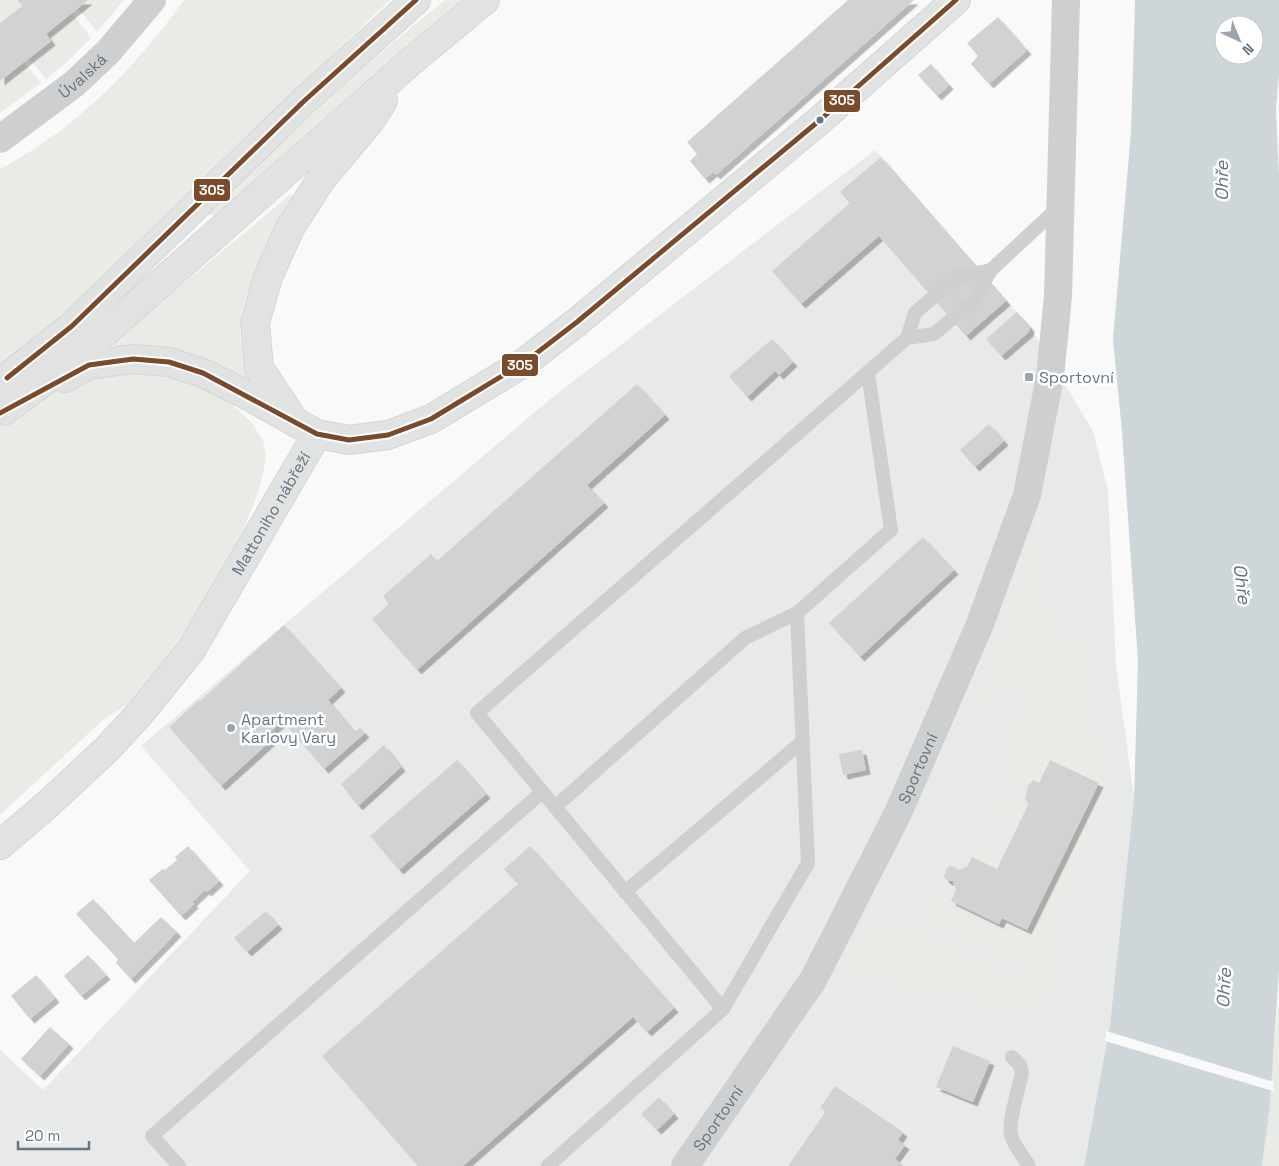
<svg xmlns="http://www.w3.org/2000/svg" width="1279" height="1166" font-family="'Space Grotesk',sans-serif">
	<defs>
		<filter id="shadow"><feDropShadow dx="4.5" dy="4.5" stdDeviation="0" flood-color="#0004"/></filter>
	</defs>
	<rect width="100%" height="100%" fill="#f9f9f9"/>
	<polygon fill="#e8e9e9" points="875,150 1030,327 1093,431 1108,491 1116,666 1134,798 1110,1025 1084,1166 0,1166 0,1050 43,1090 250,871 141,746 554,396"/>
	<g fill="#e8ebe6">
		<polygon points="0,0 17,0 22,6 0,23"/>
		<polygon points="88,0 124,0 97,32 78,8"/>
		<path d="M184 0H390L144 235 83 297 19 352 0 367V169C74 131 136 67 184 0Z"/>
		<path d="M445 0H461L390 59 215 215H206C284 142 361 66 445 0Z"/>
		<polygon points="72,13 91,38 67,62 46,79 29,58 51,41 46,34"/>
		<polygon points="24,62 41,83 0,113 0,81"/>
		<path d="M291 194 294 196C276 227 259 258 248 293 244 303 240 315 240 326 239 345 246 363 251 382L247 388 117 350 112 343Z"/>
		<path d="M142 372 169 375 202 386 229 402 251 422 263 440 266 458 260 487 247 521 217 584 176 644 132 701 103 720 0 815V425C22 412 45 394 70 385 93 377 118 373 142 372Z"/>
		<path d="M1039 511 1044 514 1036 547 1046 563 1040 576 1058 637 1090 649 1102 784 1063 912 1047 1015 885 983 855 974 848 964 845 955 863 919 870 918 917 931 1025 985 1033 971 939 926 927 914 924 903 929 891 999 924 1002 918 1027 930 1099 784 1051 760 1039 783 1033 780 1028 786C1012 779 1002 774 1004 755L1028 693 999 681 981 722 971 717 1007 619Z"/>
		<path d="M998 794 1008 795 1028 805 1014 834C999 825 985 819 984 801L990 796Z"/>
		<polygon points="967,840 977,840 1007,847 997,869 950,848"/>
		<polygon points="1279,999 1279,1166 1262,1166"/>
	</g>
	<path fill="#ced6d9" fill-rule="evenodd" d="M1135 0H1279V74L1276 109 1279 176V971L1270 1104 1262 1166H1084L1110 1025 1134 798 1138 661 1122 432 1113 339 1131 132ZM1224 25H1254V55H1224Z"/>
	<polygon fill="#f9f9f9" points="1106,1031 1274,1082 1273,1091 1105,1041"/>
	<g fill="#d0d2d3" filter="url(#shadow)">
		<polygon points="17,0 88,0 46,34 51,41 0,81 0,23 22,6"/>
		<polygon points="848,0 914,0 716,175 713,172 705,179 690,161 697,154 687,142"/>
		<polygon points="998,17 1027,50 989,84 971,64 978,56 967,43"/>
		<polygon points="931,64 949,85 937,96 918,75"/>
		<polygon points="881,157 1006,301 966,336 879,236 801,304 772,271 850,203 840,192"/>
		<polygon points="1017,312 1030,327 1029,332 1001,356 986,339"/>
		<polygon points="772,339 793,362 779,375 775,371 747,397 729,376"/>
		<polygon points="637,384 665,415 587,485 604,503 417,670 372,619 389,604 383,596 431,554 437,561"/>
		<polygon points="989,424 1004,441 975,467 960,450"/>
		<polygon points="923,537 954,570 860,657 829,623"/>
		<polygon points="284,625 341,688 328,700 355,732 360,728 365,733 324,769 283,721 269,733 274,738 221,786 169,727 199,700 200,701"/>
		<polygon points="384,745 401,767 358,806 341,784"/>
		<polygon points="862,750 866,770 843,775 839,754"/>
		<polygon points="457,760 486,794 399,870 370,836"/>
		<polygon points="1050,760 1099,783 1027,930 1002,918 999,924 951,901 956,890 953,881 948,881 944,878 946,869 950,866 955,867 958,870 967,867 972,857 997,869 1028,805 1025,798 1028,786 1033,780 1039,783"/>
		<polygon points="188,846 219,881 207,892 205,890 192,902 194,904 181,916 149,880 163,869 165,870 177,860 175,857"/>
		<polygon points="530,846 674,1008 647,1032 633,1017 463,1166 418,1166 322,1056 518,884 504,869"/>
		<polygon points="93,899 134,943 161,917 177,932 131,979 116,963 118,959 76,914"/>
		<polygon points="266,911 278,925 247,952 234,938"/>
		<polygon points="88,955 106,975 81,996 64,976"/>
		<polygon points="36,975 55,998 30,1019 11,996"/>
		<polygon points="50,1027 69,1044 40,1076 21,1059"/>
		<polygon points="953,1046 990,1061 973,1102 936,1087"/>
		<polygon points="835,1086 903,1132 898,1140 905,1145 895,1159 904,1166 788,1166 826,1111 820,1108"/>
		<polygon points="659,1097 674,1114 657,1130 641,1114"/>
	</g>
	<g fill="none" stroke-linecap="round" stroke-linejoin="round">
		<defs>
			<g id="secondary">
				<path id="s3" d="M0 845 48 804 107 749 142 711 191 650 317 434 349 440 388 435 431 419 525 362 577 322 820 120 956 0"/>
			</g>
			<g id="trunk">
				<polyline points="65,378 89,365 133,359 169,362 203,373 243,393 317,434"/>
				<polyline points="0,383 72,326 303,102 416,0"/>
				<polyline points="4,411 76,358 409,63 485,0"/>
				<polyline points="295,422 259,368 255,323 268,277 290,228 322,178 370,121 383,101"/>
			</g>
		</defs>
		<use href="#secondary" stroke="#d5d6d7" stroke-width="30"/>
		<use href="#trunk" stroke="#d5d6d6" stroke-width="30"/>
		<g stroke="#cecfd0" stroke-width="14">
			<polyline points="907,338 915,313 956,277 991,270"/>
			<polyline points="555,807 745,638 797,613"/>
			<polyline points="625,892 803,741"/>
			<polyline points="723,1009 808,863 797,613 891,530 868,373"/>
			<path d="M1012 1057 1020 1065 1022 1073C1019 1087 1008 1122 1011 1135 1014 1146 1023 1156 1029 1166"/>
			<polyline points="179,1166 152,1136 542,792"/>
			<polyline points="548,1166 723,1009 477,713 907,338 934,334 974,300 991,270 1060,206"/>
		</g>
		<path stroke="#cecfd0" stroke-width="28" id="s1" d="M0 139 74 84 108 52 152 0"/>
		<path stroke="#cecfd0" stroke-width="28" id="s2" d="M685 1166 813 980 898 813 980 624 1027 495 1050 377 1058 296 1066 0"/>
		<use href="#secondary" stroke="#e1e2e2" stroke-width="28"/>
		<use href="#trunk" stroke="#e1e2e2" stroke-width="28"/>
		<defs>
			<g id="bus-1">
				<polyline points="7,378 72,326 303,102 416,0"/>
				<polyline points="0,413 89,365 133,359 169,362 203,373 317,434 349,440 388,435 431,419 525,362 577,322 820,120 956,0"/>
			</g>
		</defs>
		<use href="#bus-1" stroke="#fff" stroke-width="9"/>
		<use href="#bus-1" stroke="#7a4b2a" stroke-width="5"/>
	</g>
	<circle fill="#657683" stroke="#fff" stroke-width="2" cx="820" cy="120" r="4.5"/>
	<g fill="#99a4ac" stroke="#fff" stroke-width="2">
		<rect x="1024" y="372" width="10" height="10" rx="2.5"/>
		<circle cx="231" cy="728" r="5"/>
	</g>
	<g text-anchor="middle" stroke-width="5" stroke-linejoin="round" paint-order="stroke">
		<g font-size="16" fill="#657683" stroke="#fff">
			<text dy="6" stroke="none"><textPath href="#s1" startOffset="104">Úvalská</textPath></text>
			<text dy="6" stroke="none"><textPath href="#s3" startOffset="432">Mattoniho nábřeží</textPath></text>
			<text dy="6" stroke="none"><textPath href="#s2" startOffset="462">Sportovní</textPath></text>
			<text dy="6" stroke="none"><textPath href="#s2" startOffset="58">Sportovní</textPath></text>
		</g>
		<g font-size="16" fill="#657683" stroke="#fff" text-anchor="start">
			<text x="1039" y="383">Sportovní</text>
			<text x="241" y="725">Apartment<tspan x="241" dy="18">Karlovy Vary</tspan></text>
		</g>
		<g font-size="18" font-style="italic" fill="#60757c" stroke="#fff">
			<text transform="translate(1222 181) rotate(-90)" y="6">Ohře</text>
			<text transform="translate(1242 584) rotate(83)" y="6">Ohře</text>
			<text transform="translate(1224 988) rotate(-87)" y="6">Ohře</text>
		</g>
	</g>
	<g stroke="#fff" stroke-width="2">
		<rect x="823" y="89" width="38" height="24" rx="5" fill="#7a4b2a"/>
		<rect x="193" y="178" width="38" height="24" rx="5" fill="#7a4b2a"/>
		<rect x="501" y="353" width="38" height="24" rx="5" fill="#7a4b2a"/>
	</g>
	<g font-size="14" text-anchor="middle" font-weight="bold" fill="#fff">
		<text x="842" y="105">305</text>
		<text x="212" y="195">305</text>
		<text x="520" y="370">305</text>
	</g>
	<g transform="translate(1239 40) rotate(136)"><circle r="24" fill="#ffffff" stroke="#c1c8cd"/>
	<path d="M0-4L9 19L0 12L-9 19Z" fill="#99a4ac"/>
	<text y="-8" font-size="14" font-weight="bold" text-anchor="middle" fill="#657683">N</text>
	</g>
	<path d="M18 1141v8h71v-8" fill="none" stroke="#657683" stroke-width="2.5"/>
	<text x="25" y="1141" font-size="15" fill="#657683" stroke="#ffffff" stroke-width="4" paint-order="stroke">20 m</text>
</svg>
